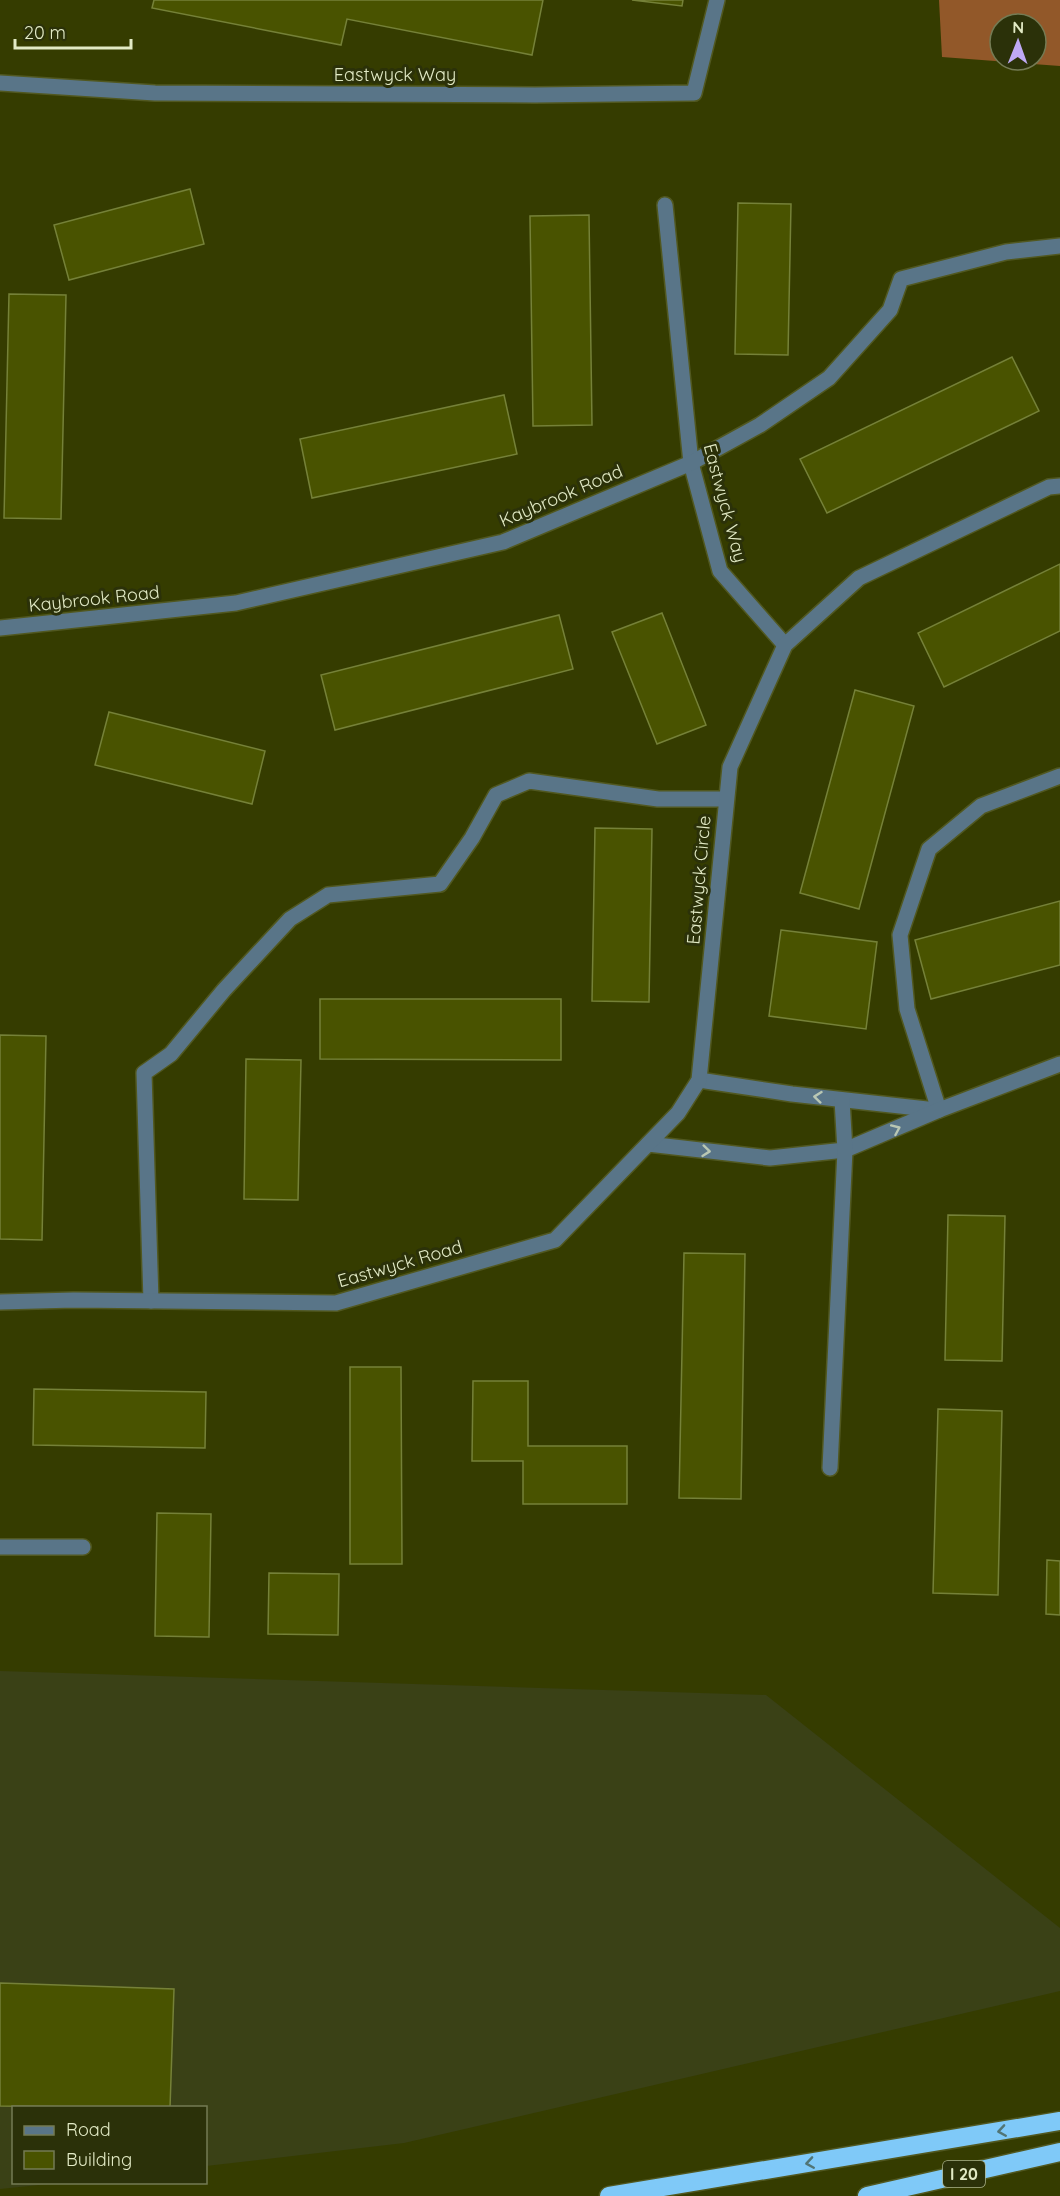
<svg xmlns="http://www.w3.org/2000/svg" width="1060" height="2196" font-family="Quicksand,sans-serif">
	<rect width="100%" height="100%" fill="#353c00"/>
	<polygon fill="#3a4116" points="0,1671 766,1695 1060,1928 1060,1991 404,2143 206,2166 206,2108 14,2108 14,2182 58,2183 0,2189"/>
	<path fill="#925829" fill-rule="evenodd" d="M939 0H1060V66L942 57ZM1000 24H1036V60H1000Z"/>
	<g fill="#495300" stroke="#758138" stroke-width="1.5">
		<polygon points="154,0 543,0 532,55 347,19 341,45 152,8"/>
		<polygon points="632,0 683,0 682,6"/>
		<polygon points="190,189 204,244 69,280 54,225"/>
		<polygon points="738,203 791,204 788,355 735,354"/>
		<polygon points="589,215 592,425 533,426 530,216"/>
		<polygon points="9,294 66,295 61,519 4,518"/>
		<polygon points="1012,357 1039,411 827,513 800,459"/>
		<polygon points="504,395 517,454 312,498 300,439"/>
		<polygon points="1060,564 1060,631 944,687 918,633"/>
		<polygon points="662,613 706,725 657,744 612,632"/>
		<polygon points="559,615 573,669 335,730 321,675"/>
		<polygon points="855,690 914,706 859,909 800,893"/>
		<polygon points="109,712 265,751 252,804 95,765"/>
		<polygon points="595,828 652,829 649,1002 592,1001"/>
		<polygon points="1060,901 1060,965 931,999 915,940"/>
		<polygon points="781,930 877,942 866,1029 769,1016"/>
		<polygon points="320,999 561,999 561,1060 320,1059"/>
		<polygon points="0,1035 46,1036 42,1240 0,1239"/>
		<polygon points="246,1059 301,1060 298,1200 244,1199"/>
		<polygon points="948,1215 1005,1216 1002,1361 945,1360"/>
		<polygon points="684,1253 745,1254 741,1499 679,1498"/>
		<polygon points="350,1367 401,1367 402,1564 350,1564"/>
		<polygon points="473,1381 528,1381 528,1446 627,1446 627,1504 523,1504 523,1461 472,1461"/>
		<polygon points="34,1389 206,1392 205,1448 33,1445"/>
		<polygon points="938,1409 1002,1411 998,1595 933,1593"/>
		<polygon points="157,1513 211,1514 209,1637 155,1636"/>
		<polygon points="1047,1560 1060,1561 1060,1615 1046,1614"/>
		<polygon points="269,1573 339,1574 338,1635 268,1634"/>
		<polygon points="0,1983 174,1989 170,2108 0,2106"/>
	</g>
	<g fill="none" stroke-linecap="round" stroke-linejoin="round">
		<defs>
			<g id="minor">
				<polyline points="0,83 155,93 535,95 694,93 717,0"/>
				<polyline points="665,205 691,463 720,571 785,645"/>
				<polyline points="0,628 236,603 503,542 691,463 760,425 829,378 890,310 901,279 1006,252 1060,246"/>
				<polyline points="699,1080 792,1094 936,1110"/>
				<polyline points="939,1110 907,1009 900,935 929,849 981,806 1060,776"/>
				<polyline points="648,1144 770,1158 845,1150 939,1110 1060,1064"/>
				<polyline points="151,1301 144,1073 171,1054 224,990 290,919 328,895 440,884 472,838 496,795 529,781 658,799 726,799"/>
				<polyline points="0,1302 74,1300 336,1303 555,1240 678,1113 699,1080 730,767 785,645 859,578 1049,487 1060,486"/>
				<polyline points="830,1468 845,1150 842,1100"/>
				<polyline points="0,1547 83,1547"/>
			</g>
			<g id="highway">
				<polyline points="609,2196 1060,2121"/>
				<polyline points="867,2196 1060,2152"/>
			</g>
		</defs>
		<use href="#minor" stroke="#515820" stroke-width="18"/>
		<use href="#highway" stroke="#515820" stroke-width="21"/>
		<use href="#minor" stroke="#597588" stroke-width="15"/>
		<use href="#highway" stroke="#7fc9f8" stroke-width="18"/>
	</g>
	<defs><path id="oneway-chevron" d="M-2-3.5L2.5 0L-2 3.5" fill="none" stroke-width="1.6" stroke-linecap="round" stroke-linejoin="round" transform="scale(1.5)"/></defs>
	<g stroke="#b9c7b3">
		<use href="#oneway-chevron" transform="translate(818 1097) rotate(-174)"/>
		<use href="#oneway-chevron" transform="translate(896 1129) rotate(-24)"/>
		<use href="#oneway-chevron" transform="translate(706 1151) rotate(6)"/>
	</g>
	<g stroke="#517575">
		<use href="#oneway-chevron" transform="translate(1002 2131) rotate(171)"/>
		<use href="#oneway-chevron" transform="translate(810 2163) rotate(171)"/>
	</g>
	<g text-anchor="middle" stroke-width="6" stroke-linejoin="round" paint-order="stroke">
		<rect fill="#2b3109" stroke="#abb28d" stroke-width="1.5" x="943" y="2161" width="42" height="26" rx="4.5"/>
		<g font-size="16" font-weight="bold" fill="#e2eac5">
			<text x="964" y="2180">I 20</text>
		</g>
		<g font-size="18" fill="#e2eac5" stroke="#2b3109">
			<text x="395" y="81">Eastwyck Way</text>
			<text transform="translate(561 496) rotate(-23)" y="6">Kaybrook Road</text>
			<text transform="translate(725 503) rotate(75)" y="6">Eastwyck Way</text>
			<text transform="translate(94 599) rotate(-6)" y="6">Kaybrook Road</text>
			<text transform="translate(699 880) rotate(-85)" y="6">Eastwyck Circle</text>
			<text transform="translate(400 1264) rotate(-16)" y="6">Eastwyck Road</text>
		</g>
	</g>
	<rect x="12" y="2106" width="195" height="78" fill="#2b3109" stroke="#747b54" stroke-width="1.5"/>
	<rect x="24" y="2126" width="30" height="9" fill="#597588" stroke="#747b54" stroke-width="1.5"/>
	<text x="66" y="2136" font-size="18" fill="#e2eac5">Road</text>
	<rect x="24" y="2151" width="30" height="18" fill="#495300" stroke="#747b54" stroke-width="1.5"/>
	<text x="66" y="2166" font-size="18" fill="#e2eac5">Building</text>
	<g transform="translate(1018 42) rotate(1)"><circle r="28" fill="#2b3109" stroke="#747b54" stroke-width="1.5"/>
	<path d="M0-4.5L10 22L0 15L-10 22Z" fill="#bfa9f4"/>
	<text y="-9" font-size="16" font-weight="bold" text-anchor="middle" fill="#e2eac5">N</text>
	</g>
	<path d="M15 39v9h116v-9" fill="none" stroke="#e2eac5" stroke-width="3"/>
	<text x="24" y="39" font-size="18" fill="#e2eac5" stroke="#2b3109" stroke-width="4.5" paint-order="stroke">20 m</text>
</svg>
